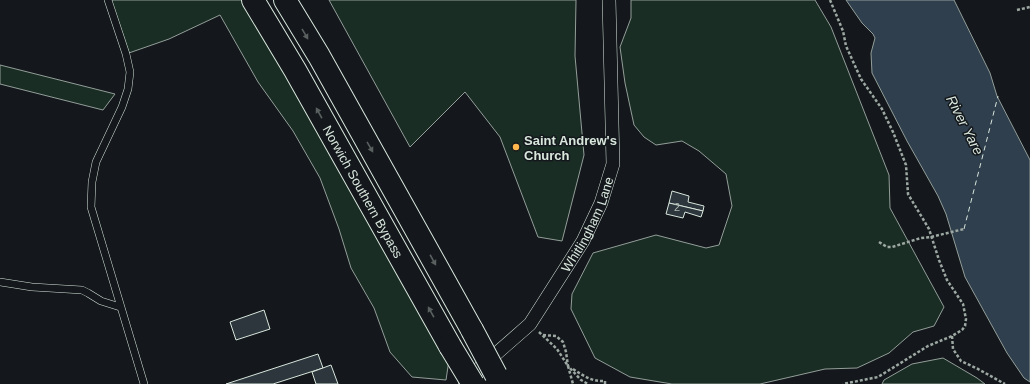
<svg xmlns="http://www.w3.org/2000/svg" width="1030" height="384" font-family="Arial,sans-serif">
	<rect width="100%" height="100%" fill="#14181c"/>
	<g fill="#1a2d24" stroke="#939e99">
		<polygon points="108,0 244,0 450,353 446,380 412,377 390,352 374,308 351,268 339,229 320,178 293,131 258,82 220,15 169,39 126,54"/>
		<polygon points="329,0 576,0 575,56 584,155 562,241 538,237 500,137 465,92 410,147"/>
		<polygon points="631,0 815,0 831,27 889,175 890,208 944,307 934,326 913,332 889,353 857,368 825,369 760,384 672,384 630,377 595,358 571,309 572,294 593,253 656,235 706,248 719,245 732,206 726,174 699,151 682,141 656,145 644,137 634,125 625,83 620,47 631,18"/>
		<polygon points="0,65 115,94 103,110 0,84"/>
		<polygon points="943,358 977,378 985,384 882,384 884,380 912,364"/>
	</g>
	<polygon fill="#2f3f4d" stroke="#939e99" points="846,0 954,0 990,73 997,96 1030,160 1030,382 1024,378 1007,353 965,277 946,214 938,196 907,141 872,73 871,53 875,38 873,34 862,23"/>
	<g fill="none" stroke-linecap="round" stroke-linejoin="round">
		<polyline stroke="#d8e6dc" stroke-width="1" stroke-dasharray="5 4" stroke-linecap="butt" points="964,229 998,96"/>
	</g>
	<g fill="#2c363c" stroke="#d8e6dc">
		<polygon points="672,191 689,196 688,202 704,206 703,211 669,203"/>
		<polygon points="669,203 703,211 701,217 685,212 683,218 666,214"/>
		<polygon points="264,310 270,329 236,340 230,322"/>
		<polygon points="318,354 323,368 273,384 226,384"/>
		<polygon points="331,365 338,384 316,384 312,372"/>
	</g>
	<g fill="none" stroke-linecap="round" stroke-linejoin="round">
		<defs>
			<g id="lane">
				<polyline points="108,0 126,54 130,72 128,89 122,107 96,162 92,182 91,207 144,384"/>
				<polyline points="0,282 32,287 82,290 88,293 101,301 120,307"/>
			</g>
			<g id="street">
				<path id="s1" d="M465 381 530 324 583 241 601 203 613 164 609 0"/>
			</g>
			<g id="highway">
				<path id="s2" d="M253 0 295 70 450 346"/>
				<polyline points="285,0 319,56 472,330"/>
			</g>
		</defs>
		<use href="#lane" stroke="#d8e6dc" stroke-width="8"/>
		<use href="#street" stroke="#d8e6dc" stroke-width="14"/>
		<use href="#highway" stroke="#d8e6dc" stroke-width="24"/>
		<g stroke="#9da8a2" stroke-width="2.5" stroke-dasharray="3 2" stroke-linecap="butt">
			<polyline points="830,0 843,31 846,46 861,79 882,109 893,132 906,165 908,194 929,229 939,260 947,280 963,304 966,319 965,326 962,330 952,336 928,346 878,377 843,384"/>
			<polyline points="1017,10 1030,7"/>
			<polyline points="879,242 887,247 892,247 921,238 931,237 964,229"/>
			<polyline points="539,332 557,349 568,366 573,384"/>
			<polyline points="543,335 556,336 563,342 566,352 568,366 581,380 588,384"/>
			<polyline points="952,336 953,349 961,361 978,369 1005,384"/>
			<path d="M573 369C584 376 592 382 605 381V384"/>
		</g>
		<use href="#lane" stroke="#14181c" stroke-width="7"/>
		<use href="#street" stroke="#14181c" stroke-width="13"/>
		<use href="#highway" stroke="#14181c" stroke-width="22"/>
		<defs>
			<g id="highway-bridge">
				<polyline points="472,330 496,375"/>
				<polyline points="450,346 473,384"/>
			</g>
		</defs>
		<use href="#highway-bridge" stroke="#d8e6dc" stroke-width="24" stroke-linecap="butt"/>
		<use href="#highway-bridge" stroke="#14181c" stroke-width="22"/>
	</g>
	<defs><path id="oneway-solid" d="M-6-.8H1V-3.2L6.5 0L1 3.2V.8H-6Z"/></defs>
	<g fill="#59605f">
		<use href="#oneway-solid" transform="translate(305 34) rotate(60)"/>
		<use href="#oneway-solid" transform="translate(319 113) rotate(-119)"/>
		<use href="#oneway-solid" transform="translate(370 147) rotate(60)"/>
		<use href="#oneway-solid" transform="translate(433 260) rotate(61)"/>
		<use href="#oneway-solid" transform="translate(431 312) rotate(-119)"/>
	</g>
	<circle fill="#ffb74d" stroke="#14181c" stroke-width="1.5" cx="516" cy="147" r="4"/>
	<g text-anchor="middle" stroke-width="3" stroke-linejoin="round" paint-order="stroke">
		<g font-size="11" fill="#adbab4">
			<text x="677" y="211">2</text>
		</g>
		<g font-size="13" font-weight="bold" fill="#d8e6dc" stroke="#14181c" text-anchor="start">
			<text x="524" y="145">Saint Andrew's<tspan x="524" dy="15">Church</tspan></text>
		</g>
		<g font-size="13" fill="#d8e6dc" stroke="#14181c">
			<text dy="5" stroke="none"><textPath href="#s2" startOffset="221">Norwich Southern Bypass</textPath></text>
			<text dy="5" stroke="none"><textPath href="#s1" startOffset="202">Whitlingham Lane</textPath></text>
		</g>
		<g font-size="14" font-style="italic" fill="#d8e6dc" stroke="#14181c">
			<text transform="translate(965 125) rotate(63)" y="5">River Yare</text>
		</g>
	</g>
</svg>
